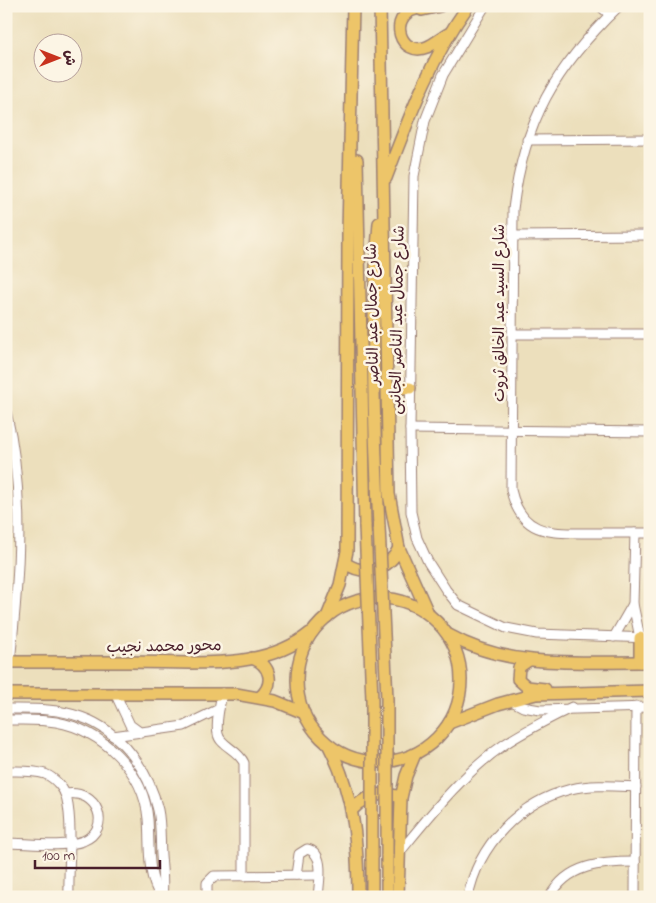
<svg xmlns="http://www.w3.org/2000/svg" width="656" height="903" font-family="'Indie Flower','Playpen Sans Arabic',sans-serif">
	<rect width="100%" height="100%" fill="#fcf5e5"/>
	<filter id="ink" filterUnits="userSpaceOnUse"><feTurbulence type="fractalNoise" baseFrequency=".02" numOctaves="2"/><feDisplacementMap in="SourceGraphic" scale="10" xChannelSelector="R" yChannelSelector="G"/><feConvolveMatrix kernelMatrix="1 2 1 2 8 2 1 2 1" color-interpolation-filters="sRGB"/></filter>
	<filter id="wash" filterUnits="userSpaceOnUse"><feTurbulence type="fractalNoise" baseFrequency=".0096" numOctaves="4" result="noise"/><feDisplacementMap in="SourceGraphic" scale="20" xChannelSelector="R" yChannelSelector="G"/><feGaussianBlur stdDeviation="1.12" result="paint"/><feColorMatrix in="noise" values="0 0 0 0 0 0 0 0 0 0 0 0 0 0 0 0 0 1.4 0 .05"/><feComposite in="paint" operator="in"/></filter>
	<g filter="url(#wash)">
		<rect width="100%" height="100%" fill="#ecdfbc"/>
	</g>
	<g filter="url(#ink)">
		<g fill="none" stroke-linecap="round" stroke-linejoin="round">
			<defs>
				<g id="minor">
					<polyline points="485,6 443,75 425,121 414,176 410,429 411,512 417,538 428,562 446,590 458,605 506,628 537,634 650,638"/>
					<polyline points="600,6 610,15"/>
					<path d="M619 6C555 68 524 120 513 209L511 490C521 535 550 533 588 533 609 533 629 533 650 533"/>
					<polyline points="527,140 650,139"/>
					<polyline points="513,236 650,235"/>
					<polyline points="512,334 650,334"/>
					<path d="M6 411C26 494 19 578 10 662"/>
					<polyline points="410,429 650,432"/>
					<polyline points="635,533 633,604 640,638"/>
					<polyline points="614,637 633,604"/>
					<polyline points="115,693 130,725 141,733"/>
					<polyline points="510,700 523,707 540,710 650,707"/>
					<path d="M6 709C32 709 57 708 81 717 121 731 149 770 158 810 161 824 160 840 161 855 162 869 164 883 162 897"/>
					<path d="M219 709C218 717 216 726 218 734 220 746 238 749 244 763V876"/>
					<path d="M6 720C23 720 40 719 56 722 102 730 144 771 148 819 150 844 146 875 161 897"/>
					<polyline points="113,736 184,726 219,709 222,693"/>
					<path d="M6 771C19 771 33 770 45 774 55 778 65 789 67 800 73 827 68 868 69 897"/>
					<path d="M6 843C27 843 64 848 83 841 113 829 98 788 65 794"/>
					<path d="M399 853C431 814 463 773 505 744 526 730 549 719 572 707"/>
					<path d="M296 875 299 854 307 849C326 853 319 882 318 897"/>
					<polyline points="207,897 207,883 214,876 319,875"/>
					<path d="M468 897C478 845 519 802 571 789 592 784 614 786 636 787"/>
					<path d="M550 897C567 864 602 862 635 862"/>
					<polyline points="635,897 636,706"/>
				</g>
				<g id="major">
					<polyline points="380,6 389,494 399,548 428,613"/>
					<polyline points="412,6 422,10 440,6"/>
					<path d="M416 9C387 16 400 58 427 47 434 44 441 38 448 34"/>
					<polyline points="357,160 365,526"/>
					<path d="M386 178C409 118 430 59 468 6"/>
					<path d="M379 223C370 324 374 425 379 526"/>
					<polyline points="389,388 410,388"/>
					<path d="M345 563C365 577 389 570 399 548"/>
					<circle cx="379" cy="680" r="82"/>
					<polyline points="327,617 340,585 347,551 348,232 353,6"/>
					<path d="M449 635C510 670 582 661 650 662"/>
					<polyline points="640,638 640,662"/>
					<path d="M252 658C271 665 275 684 260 697"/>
					<polyline points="529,660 519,667 518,679 527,687 545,689"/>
					<path d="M6 662C48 662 90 662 132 662 189 662 263 672 310 633"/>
					<polyline points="6,694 236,694 275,701 304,713"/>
					<polyline points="449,723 498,704 536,694 650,691"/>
					<path d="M329 746C354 794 358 844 358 897"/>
					<path d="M352 810C364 797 379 791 397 796"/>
					<polyline points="372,897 372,857"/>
					<polyline points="387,897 387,855"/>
					<polyline points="398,897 401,798 406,776 415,754"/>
				</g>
			</defs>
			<use href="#minor" stroke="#9b7f74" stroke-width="11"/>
			<use href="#major" stroke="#9b7f74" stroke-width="14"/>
			<use href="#minor" stroke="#fff" stroke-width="9"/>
			<use href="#major" stroke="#edc569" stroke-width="11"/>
			<defs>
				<g id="major-bridge">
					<polyline points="365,526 372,700 372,857"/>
					<polyline points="379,526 387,699 387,855"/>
				</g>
			</defs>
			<use href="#major-bridge" stroke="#9b7f74" stroke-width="14" stroke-linecap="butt"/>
			<use href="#major-bridge" stroke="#edc569" stroke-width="11"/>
		</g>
	</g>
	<g text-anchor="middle" stroke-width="5" stroke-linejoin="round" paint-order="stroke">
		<g font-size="16" fill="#4a1f2b" stroke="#fcf5e5">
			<text transform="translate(498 313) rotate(-90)" y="6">شارع السيد عبد الخالق ثروت</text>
			<text transform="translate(371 314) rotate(-91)" y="6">شارع جمال عبد الناصر</text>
			<text transform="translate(396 320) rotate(-89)" y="6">شارع جمال عبد الناصر الجانبى</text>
			<text transform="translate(164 645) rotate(-1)" y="6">محور محمد نجيب</text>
		</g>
	</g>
	<rect width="656" height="903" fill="none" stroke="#fcf5e5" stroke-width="25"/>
	<g transform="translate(58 58) rotate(90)"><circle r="24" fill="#fcf5e5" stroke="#b59f9b"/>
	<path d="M0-4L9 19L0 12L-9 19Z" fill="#c8321e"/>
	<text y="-8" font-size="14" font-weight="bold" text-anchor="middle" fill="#4a1f2b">ش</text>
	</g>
	<path d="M35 860v8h125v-8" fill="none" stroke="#4a1f2b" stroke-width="2.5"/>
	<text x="42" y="860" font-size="15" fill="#4a1f2b" stroke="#fcf5e5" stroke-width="4" paint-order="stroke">100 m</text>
</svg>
